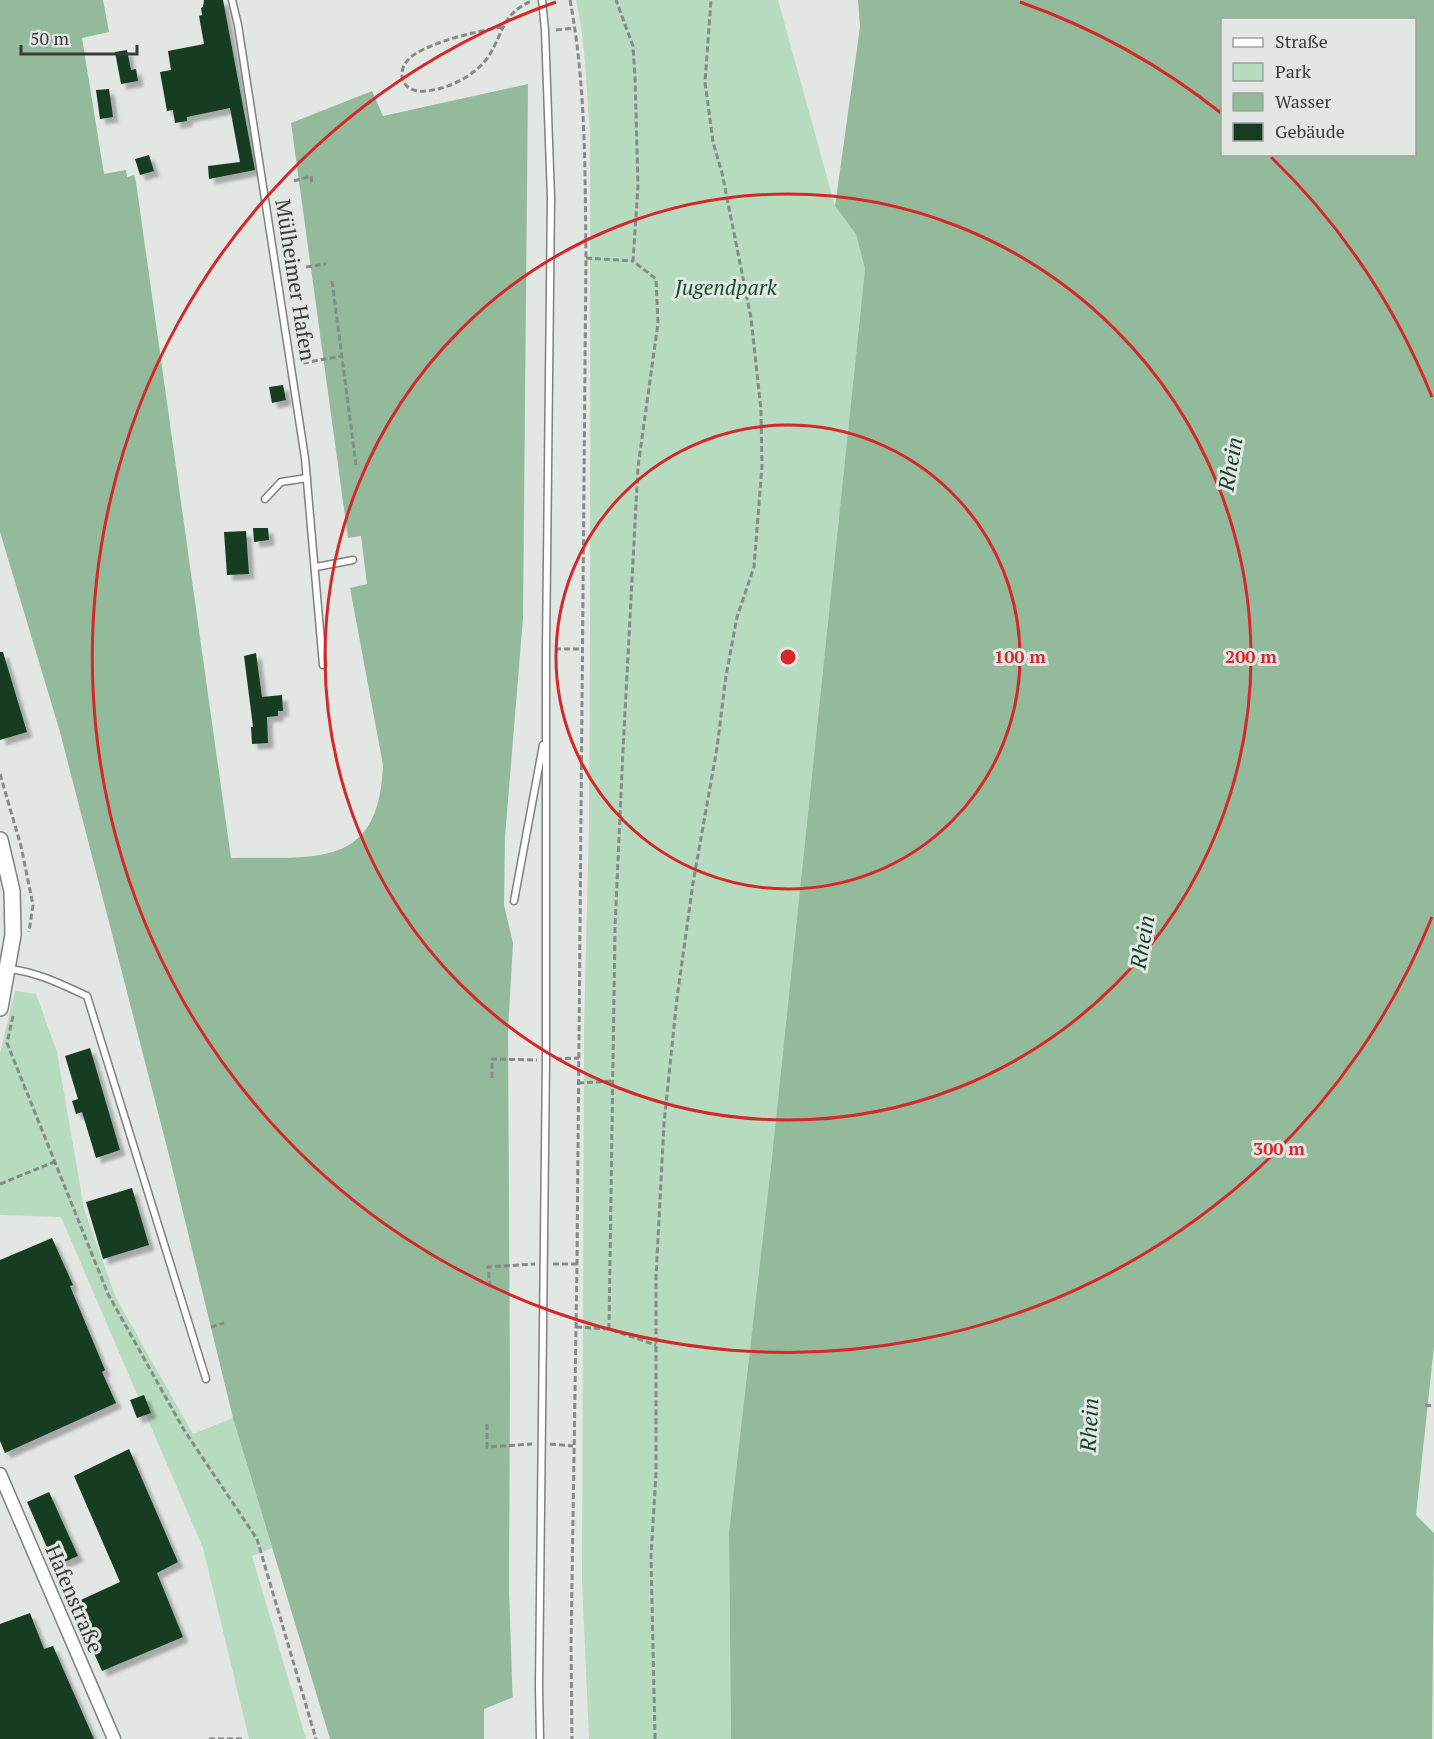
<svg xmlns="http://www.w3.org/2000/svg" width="1434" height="1739" font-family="'PT Serif',serif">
	<defs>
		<filter id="shadow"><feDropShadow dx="5.5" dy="5.5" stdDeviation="1.5" flood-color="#0004"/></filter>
	</defs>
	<rect width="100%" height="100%" fill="#e3e7e4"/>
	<g fill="#b6dbbe">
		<path d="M576 0H778L835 206 856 234 865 269 771 1166 729 1532 731 1739H589L582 1582 584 1028 589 824 590 612V132C586 89 586 42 576 0Z"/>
		<polygon points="15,991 36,994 57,1052 84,1209 116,1298 193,1434 233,1418 272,1548 252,1556 306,1739 249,1739 203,1548 61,1217 0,1215 0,1053"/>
	</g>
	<g fill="#92ba9b" fill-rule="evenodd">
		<path d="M0 0H103L109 32 82 38 104 174 126 170 127 177 134 175 136 182 231 858C313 856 379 872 383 765L350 588 367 584 361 536 348 538 291 123 372 91 383 116 528 84 523 618 505 837 504 905 513 943 508 1031 510 1384 509 1589 514 1739H330L233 1418 170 1159 60 732 0 532Z"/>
		<path d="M858 0H1434V1346L1416 1515 1434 1533 1432 1739H731L729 1532 771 1166 865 269 856 234 835 206 860 27ZM1222 20H1414V154H1222Z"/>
	</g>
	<polygon fill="#e3e7e4" points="516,1696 517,1739 484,1739 484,1709"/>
	<g fill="#183d23" filter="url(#shadow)">
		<polygon points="204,0 223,0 255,170 209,179 208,166 240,162 230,108 187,117 187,121 175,123 173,110 167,111 160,72 171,70 168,51 204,44 199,16 202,15 201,8 203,7"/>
		<polygon points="127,50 131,70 136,69 138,81 121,84 115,52"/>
		<polygon points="109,89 113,117 100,119 96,90"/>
		<polygon points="149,155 154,171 140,175 135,159"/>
		<polygon points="283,385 286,400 272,403 269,387"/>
		<polygon points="253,528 268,528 269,540 254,542"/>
		<polygon points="246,531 249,574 227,575 224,532"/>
		<polygon points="0,652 3,652 27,732 0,740"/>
		<polygon points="256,653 262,697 282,695 283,711 278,711 278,716 267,717 268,743 252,744 251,727 253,727 244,656"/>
		<polygon points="90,1048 120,1150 96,1158 82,1112 76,1114 72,1101 78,1099 65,1056"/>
		<polygon points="132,1188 149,1245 103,1259 86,1202"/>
		<polygon points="52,1238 73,1285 70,1286 105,1370 102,1372 116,1403 5,1453 0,1441 0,1260"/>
		<polygon points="144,1395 151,1413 137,1418 130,1400"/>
		<polygon points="129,1449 178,1562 157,1573 183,1637 102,1671 72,1604 120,1582 74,1476"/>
		<polygon points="49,1492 78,1556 55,1566 27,1502"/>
		<polygon points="30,1613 44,1649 53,1646 94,1739 0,1739 0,1624"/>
	</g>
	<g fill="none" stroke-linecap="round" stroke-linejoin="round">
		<defs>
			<g id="service">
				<polyline points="232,0 238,25 305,458 323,665"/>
				<polyline points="265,499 281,482 307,478"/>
				<polyline points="316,567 353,560"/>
				<polyline points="514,901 543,745"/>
				<path d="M9 969C37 972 61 984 87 996L206 1379"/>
				<polyline points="540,1739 539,1686 546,1060 546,650 551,198 545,30 542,0"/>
			</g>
			<polyline id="minor" points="0,1474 114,1739"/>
			<polyline id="tertiary" points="0,840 12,891 13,935 0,1008"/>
		</defs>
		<use href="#service" stroke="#7e817e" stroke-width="9"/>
		<use href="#minor" stroke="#7e817e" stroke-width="15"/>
		<use href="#tertiary" stroke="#7e817e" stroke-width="18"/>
		<g stroke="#878a88" stroke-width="3" stroke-dasharray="6 3" stroke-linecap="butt">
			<path d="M570 0C586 85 585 172 586 258L577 1264 571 1646 572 1739"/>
			<path d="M502 27C475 32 438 40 415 54 393 68 400 94 426 91 448 89 475 76 488 57 505 31 500 16 531 1"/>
			<polyline points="556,30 575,28"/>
			<polyline points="294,181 311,176 312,184"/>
			<polyline points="586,258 633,261"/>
			<polyline points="306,267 326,264"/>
			<polyline points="332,281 356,465"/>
			<polyline points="303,363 342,356"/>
			<polyline points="555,649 583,649"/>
			<polyline points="0,774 21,846 33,905 29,932"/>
			<polyline points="13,1016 7,1043 108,1294 184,1430 257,1539 316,1739"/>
			<polyline points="556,1059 579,1058"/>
			<polyline points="492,1078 492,1059 537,1060"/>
			<polyline points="578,1083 613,1081"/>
			<polyline points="0,1184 54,1162"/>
			<polyline points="553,1264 577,1264"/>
			<polyline points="490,1287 488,1267 535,1264"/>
			<polyline points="211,1327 224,1323"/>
			<polyline points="576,1327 609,1329 656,1345"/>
			<polyline points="609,1329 615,927 623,750 638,467 658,323 656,279 633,261 638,186 635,77 633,46 616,0"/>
			<polyline points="1425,1405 1434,1406"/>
			<polyline points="487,1424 487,1447 532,1444"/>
			<polyline points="550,1444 573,1446"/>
			<polyline points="209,1739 244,1739"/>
			<polyline points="655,1739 651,1556 656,1473 656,1277 664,1123 677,998 693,883 717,748 726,676 737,617 754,567 762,466 761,410 751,318 722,173 713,142 705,82 711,0"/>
		</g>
		<use href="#service" stroke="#fff" stroke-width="6"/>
		<use href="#minor" stroke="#fff" stroke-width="12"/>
		<use href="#tertiary" stroke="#fff" stroke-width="15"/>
	</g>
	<g fill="none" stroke="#d62828" stroke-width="3">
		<circle cx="788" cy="657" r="232"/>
		<circle cx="788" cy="657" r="463"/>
		<path d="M1432 917A695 695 0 1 1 556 2M1020 2A695 695 0 0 1 1221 113M1271 157A695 695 0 0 1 1432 397"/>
	</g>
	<g text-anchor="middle" stroke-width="6" stroke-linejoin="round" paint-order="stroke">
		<g font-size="21" fill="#393a39" stroke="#e3e7e4">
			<text transform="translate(295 280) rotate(81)" y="7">Mülheimer Hafen</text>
			<text transform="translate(74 1599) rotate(67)" y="7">Hafenstraße</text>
		</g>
		<g font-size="21" font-style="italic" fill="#0f5028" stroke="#e3e7e4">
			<text x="726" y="295">Jugendpark</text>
		</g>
		<g font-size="22" font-style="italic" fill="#103f21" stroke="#e3e7e4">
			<text transform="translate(1230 464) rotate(-80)" y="8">Rhein</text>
			<text transform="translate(1142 942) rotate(-80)" y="8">Rhein</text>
			<text transform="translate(1089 1425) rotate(-87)" y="8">Rhein</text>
		</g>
	</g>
	<circle cx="788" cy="657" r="9" fill="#d62828" stroke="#e3e7e4" stroke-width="3"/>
	<g font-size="18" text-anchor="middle" font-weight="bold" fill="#d62828" stroke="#e3e7e4" stroke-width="6" stroke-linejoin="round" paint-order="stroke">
		<text x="1020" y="663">100 m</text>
		<text x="1251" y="663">200 m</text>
		<text x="1279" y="1155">300 m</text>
	</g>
	<rect x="1221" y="18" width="195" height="138" fill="#e3e7e4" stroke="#9fa2a0" stroke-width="1.5"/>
	<rect x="1233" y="38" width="30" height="9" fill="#ffffff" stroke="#9fa2a0" stroke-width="1.5"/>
	<text x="1275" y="48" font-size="18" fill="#393a39">Straße</text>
	<rect x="1233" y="63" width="30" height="18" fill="#b6dbbe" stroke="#9fa2a0" stroke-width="1.5"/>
	<text x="1275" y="78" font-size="18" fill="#393a39">Park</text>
	<rect x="1233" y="93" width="30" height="18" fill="#92ba9b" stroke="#9fa2a0" stroke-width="1.5"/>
	<text x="1275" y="108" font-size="18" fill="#393a39">Wasser</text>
	<rect x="1233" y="123" width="30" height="18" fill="#183d23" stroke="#9fa2a0" stroke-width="1.5"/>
	<text x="1275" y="138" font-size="18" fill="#393a39">Gebäude</text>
	<path d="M21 45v9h116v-9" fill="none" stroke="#393a39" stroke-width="3"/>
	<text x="30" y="45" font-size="18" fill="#393a39" stroke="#e3e7e4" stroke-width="4.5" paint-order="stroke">50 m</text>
</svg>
